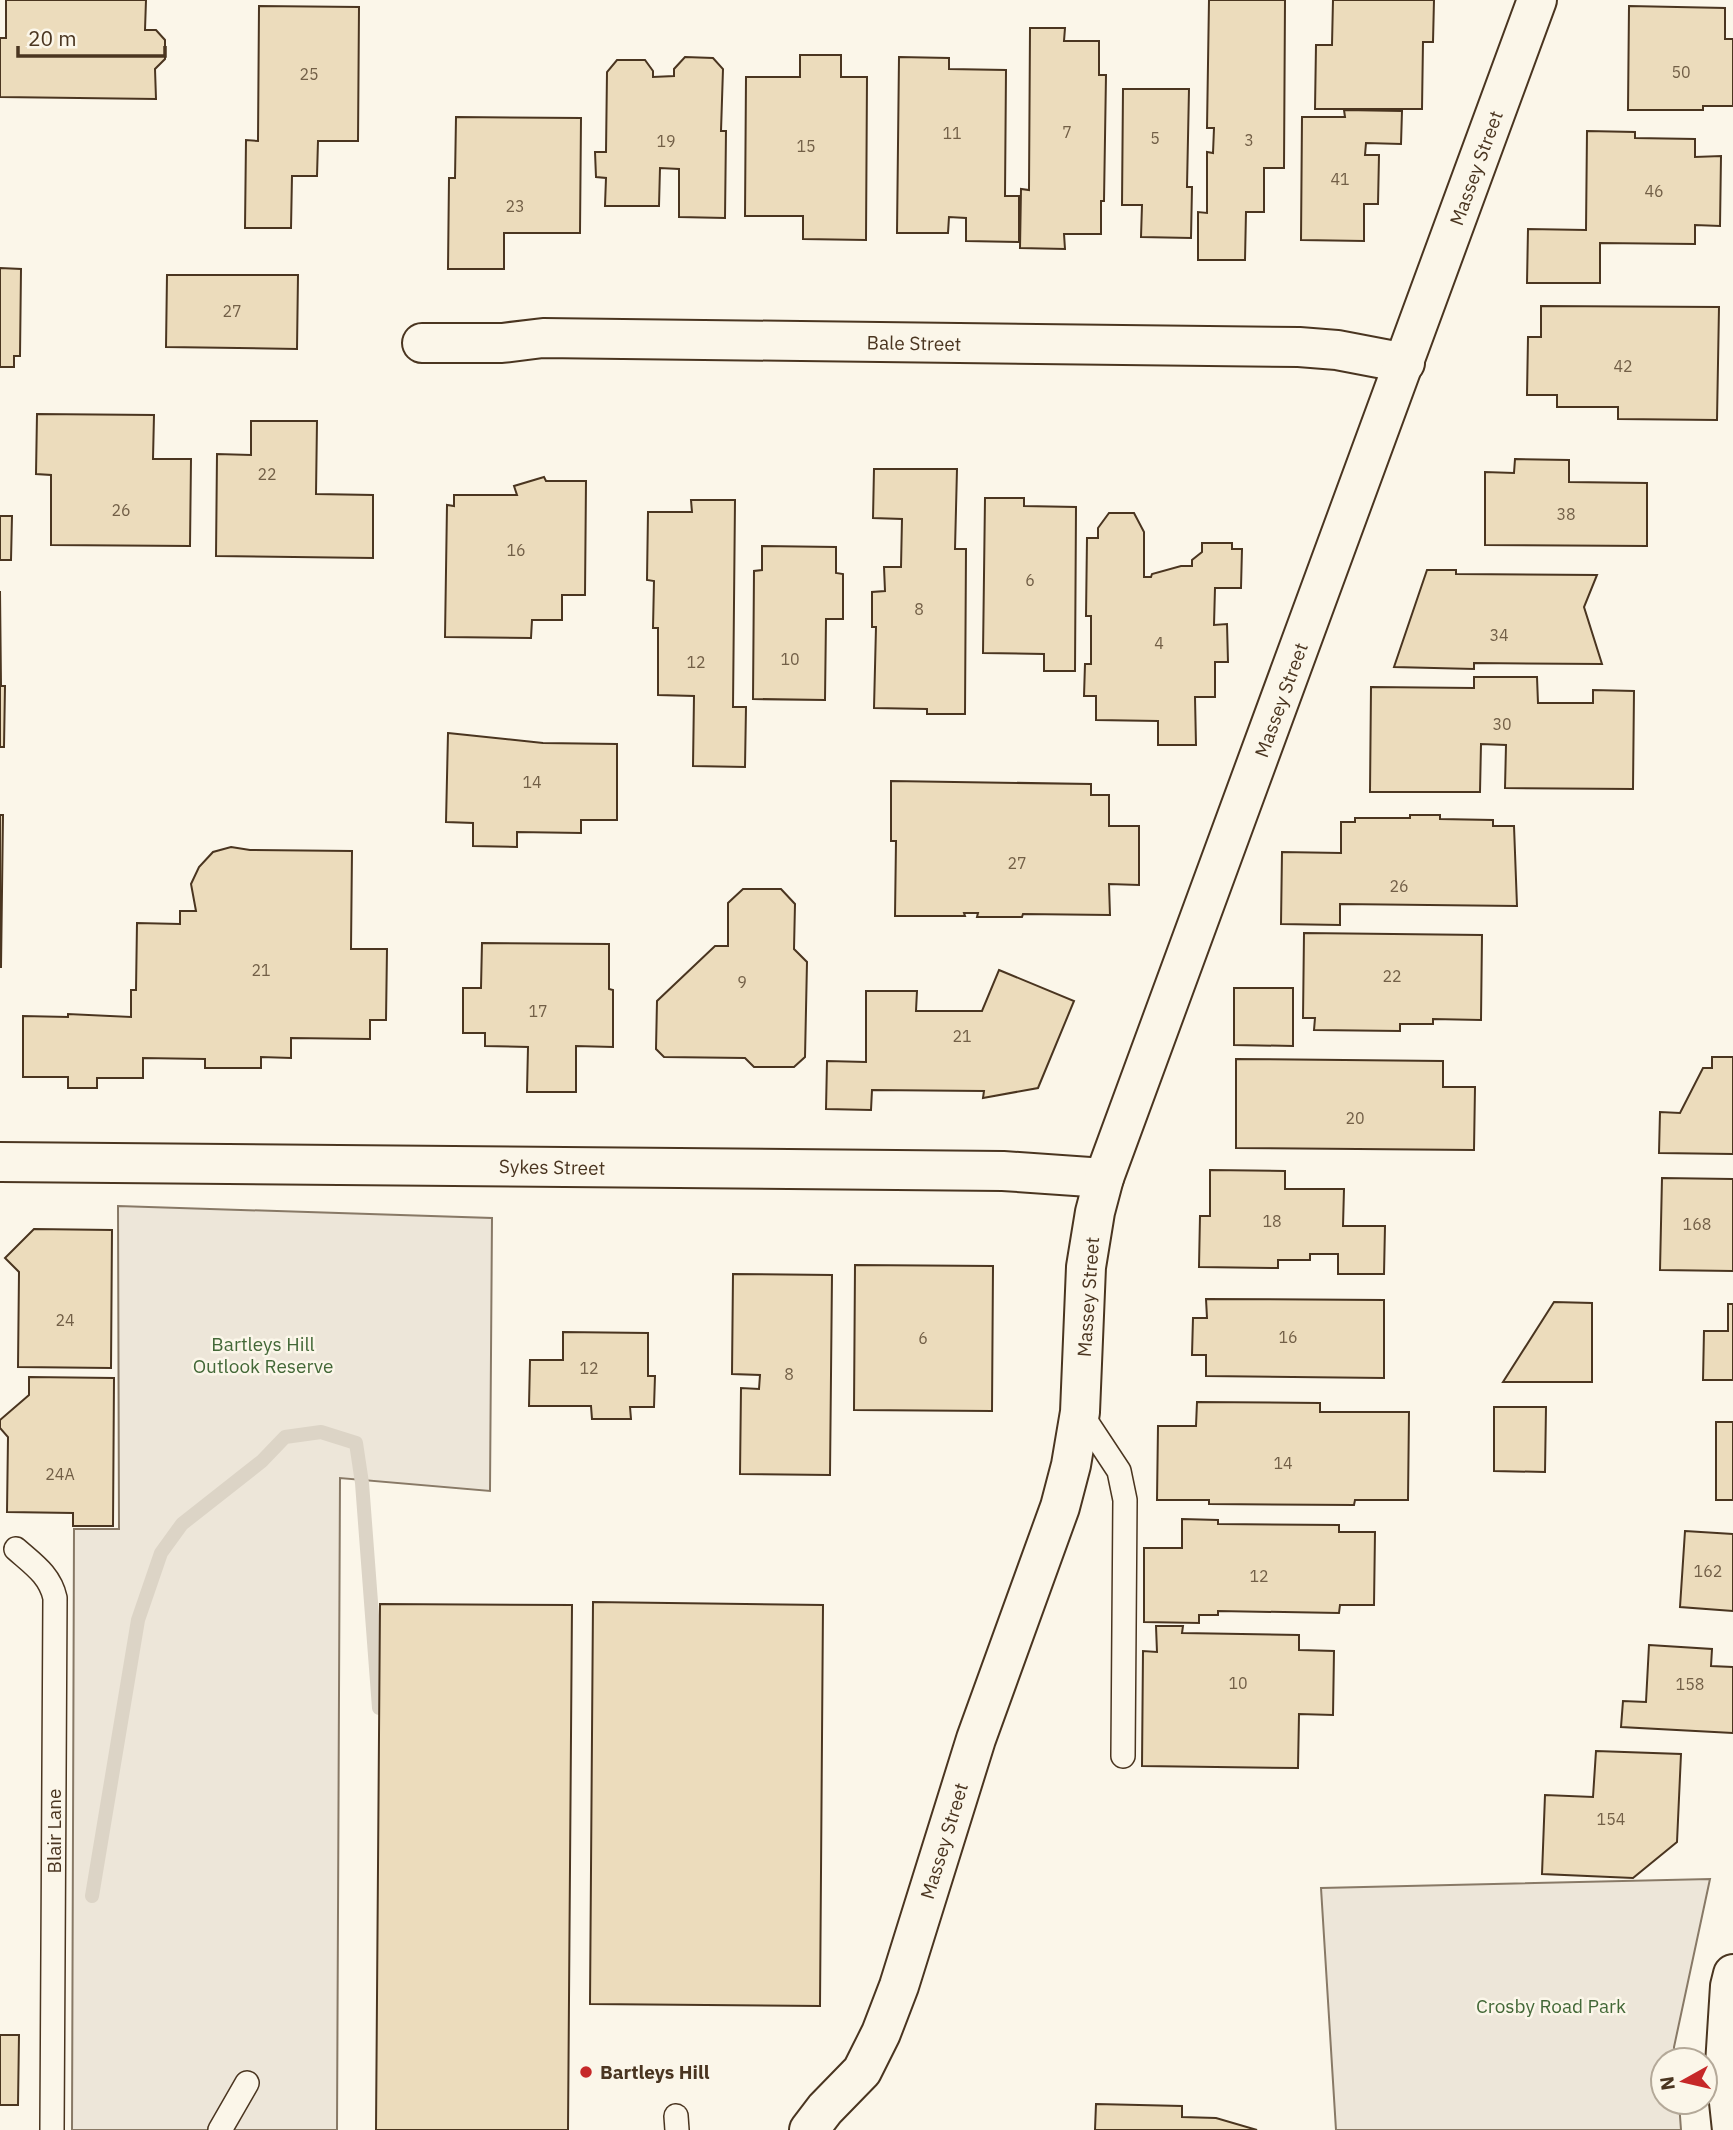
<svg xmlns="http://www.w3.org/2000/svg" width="1733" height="2130" font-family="'IBM Plex Sans',sans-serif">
	<rect width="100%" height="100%" fill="#fbf6e9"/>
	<g fill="#ede6d9" stroke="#887966" stroke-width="2">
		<polygon points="118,1206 492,1218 490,1491 340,1478 337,2130 72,2130 74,1529 119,1529"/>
		<polygon points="1710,1879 1674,2047 1675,2060 1663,2060 1663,2102 1679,2102 1681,2130 1336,2130 1321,1888"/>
	</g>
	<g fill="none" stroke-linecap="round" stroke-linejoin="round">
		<polyline stroke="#dcd4c6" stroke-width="14" points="92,1896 138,1620 161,1553 182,1524 262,1461 285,1437 321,1432 356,1443 362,1483 379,1708"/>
	</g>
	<g fill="#ecdcbc" stroke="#4a3520" stroke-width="2">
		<polygon points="6,0 146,0 145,30 156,30 165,40 165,59 155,69 156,99 0,97 0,38 6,38"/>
		<polygon points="1209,0 1285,0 1284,168 1264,168 1264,212 1246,212 1245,260 1198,260 1198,212 1207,213 1207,152 1213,153 1214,128 1207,128"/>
		<polygon points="1333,0 1434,0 1433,42 1423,42 1422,109 1315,109 1316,45 1332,45"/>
		<polygon points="259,6 359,7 358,141 318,141 317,176 292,176 291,228 245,228 246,140 258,141"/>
		<polygon points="1629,6 1725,8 1725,39 1733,39 1733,106 1703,106 1703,110 1628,110"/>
		<polygon points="1030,28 1065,28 1064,41 1099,41 1099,75 1106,75 1104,201 1101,201 1101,234 1064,234 1065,249 1020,248 1021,189 1029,190"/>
		<polygon points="800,55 841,55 841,77 867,77 866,240 803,239 803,216 745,216 746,77 800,77"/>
		<polygon points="685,57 713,58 723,69 721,131 726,131 725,218 679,217 679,169 660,168 659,206 605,206 606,178 596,177 595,152 606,152 607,72 617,60 645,60 653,71 653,77 674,76 674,69"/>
		<polygon points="899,57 949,58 949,69 1006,70 1005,196 1019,196 1019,242 966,241 966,218 949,217 948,233 897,233"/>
		<polygon points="1123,89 1189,89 1187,187 1192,187 1191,238 1141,237 1142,205 1122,205"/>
		<polygon points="1344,110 1402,111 1401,144 1366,143 1365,155 1379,155 1378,204 1364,204 1364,241 1301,240 1302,117 1345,117"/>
		<polygon points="456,117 581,118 580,233 504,233 504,269 448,269 449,178 455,178"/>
		<polygon points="1587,131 1635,132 1635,138 1695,139 1695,157 1721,156 1720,226 1695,225 1695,244 1600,243 1600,283 1527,283 1528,229 1586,230"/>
		<polygon points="0,268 21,269 20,356 14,356 14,367 0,367"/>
		<polygon points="167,275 298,275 297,349 166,347"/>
		<polygon points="1541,306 1719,307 1717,420 1618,419 1618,407 1557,407 1557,395 1527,395 1528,337 1541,337"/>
		<polygon points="37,414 154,415 153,459 191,459 190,546 51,545 51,475 36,474"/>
		<polygon points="251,421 317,421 316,494 373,495 373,558 216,556 217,454 251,455"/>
		<polygon points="1515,459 1569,460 1569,482 1647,483 1647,546 1485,545 1485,472 1514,473"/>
		<polygon points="874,469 957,469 955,549 966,549 965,714 927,714 927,709 874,708 876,627 872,627 872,592 885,591 884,567 901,567 902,519 873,518"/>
		<polygon points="544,477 546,481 586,481 585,595 562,595 562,620 532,620 531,638 445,637 447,505 454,506 454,495 517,495 514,486"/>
		<polygon points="985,498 1024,498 1024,506 1076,507 1075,671 1044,671 1044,654 983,653"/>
		<polygon points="691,500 735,500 733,707 746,707 745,767 693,766 694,696 658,695 658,628 653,628 654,581 647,580 648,512 692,512"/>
		<polygon points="1109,513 1134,513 1144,532 1144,577 1151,577 1152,574 1181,566 1192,566 1192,560 1202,552 1202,543 1232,543 1232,549 1242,549 1241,588 1215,588 1214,625 1227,624 1228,662 1215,662 1215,697 1195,697 1196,745 1158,745 1158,721 1096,720 1096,696 1084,696 1085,664 1091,664 1091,616 1086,616 1087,538 1098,538 1098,528"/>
		<polygon points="0,516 12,516 11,560 0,560"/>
		<polygon points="762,546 836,547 836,573 843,574 843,619 826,619 825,700 753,699 754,571 762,570"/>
		<polygon points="1427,570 1456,570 1456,574 1597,575 1584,607 1602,664 1474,663 1474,669 1394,667"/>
		<polygon points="0,591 1,686 5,686 4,747 0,747"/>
		<polygon points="1474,677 1537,677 1538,703 1593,703 1593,690 1634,691 1633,789 1505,788 1506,745 1481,744 1480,792 1370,792 1371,687 1474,688"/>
		<polygon points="448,733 543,743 617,744 617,820 581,820 581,833 517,832 517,847 473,846 473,823 446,822"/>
		<polygon points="891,781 1091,784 1091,795 1109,795 1109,826 1139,826 1139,885 1109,884 1110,915 1023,914 1022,917 977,917 978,913 964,913 965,916 895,916 896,841 891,841"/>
		<polygon points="0,815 3,815 1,967 0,967"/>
		<polygon points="1410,815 1440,815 1440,819 1493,820 1493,826 1514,826 1517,906 1340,904 1340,925 1281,924 1282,852 1341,853 1341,822 1355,822 1355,818 1410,818"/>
		<polygon points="231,847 250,850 352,851 351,949 387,949 386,1020 370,1020 370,1039 291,1038 291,1058 261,1057 261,1068 205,1068 205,1059 143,1058 143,1078 97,1078 97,1088 68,1088 68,1077 23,1077 23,1016 68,1017 68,1014 131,1017 131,990 136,990 137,923 180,924 180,911 196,911 191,884 199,867 213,852"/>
		<polygon points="743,889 781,889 795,904 794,949 807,962 805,1057 794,1067 754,1067 745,1058 664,1057 656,1049 657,1001 715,946 728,946 728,903"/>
		<polygon points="1304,933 1482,935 1481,1020 1433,1019 1433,1024 1400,1024 1400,1031 1314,1030 1315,1018 1303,1018"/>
		<polygon points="482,943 609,944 609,989 613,990 613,1047 576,1046 576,1092 527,1092 528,1047 485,1046 485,1033 463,1033 463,988 481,988"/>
		<polygon points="999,970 1074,1001 1038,1088 983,1098 984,1091 872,1090 871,1110 826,1109 827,1061 866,1062 866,991 917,991 916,1011 982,1011"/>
		<polygon points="1234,988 1293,988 1293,1046 1234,1045"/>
		<polygon points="1712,1057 1733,1057 1733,1154 1659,1153 1660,1112 1680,1113 1703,1068 1712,1068"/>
		<polygon points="1236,1059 1443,1061 1443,1087 1475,1087 1474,1150 1236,1148"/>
		<polygon points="1210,1170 1285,1171 1285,1189 1344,1189 1343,1226 1385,1226 1384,1274 1338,1274 1338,1254 1310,1254 1310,1260 1278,1260 1278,1268 1199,1267 1200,1216 1210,1216"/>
		<polygon points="1662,1178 1733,1179 1733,1271 1660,1270"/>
		<polygon points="34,1229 112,1230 111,1368 18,1367 19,1272 5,1258"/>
		<polygon points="855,1265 993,1266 992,1411 854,1410"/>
		<polygon points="733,1274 832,1275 830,1475 740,1474 741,1388 759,1389 760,1375 732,1374"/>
		<polygon points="1206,1299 1384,1300 1384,1378 1206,1376 1206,1355 1192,1355 1193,1318 1207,1318"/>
		<polygon points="1554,1302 1592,1303 1592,1382 1503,1382"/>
		<polygon points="1728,1304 1733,1304 1733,1380 1703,1380 1704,1331 1728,1331"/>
		<polygon points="563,1332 648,1333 648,1376 655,1376 654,1407 630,1407 631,1419 592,1419 591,1406 529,1406 530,1360 563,1360"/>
		<polygon points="29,1377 114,1378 113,1526 73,1526 73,1513 7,1512 8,1437 0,1428 0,1420 29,1395"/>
		<polygon points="1197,1402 1320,1403 1320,1412 1409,1412 1408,1500 1355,1500 1354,1505 1209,1504 1209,1500 1157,1500 1158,1426 1196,1426"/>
		<polygon points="1494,1407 1546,1407 1545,1472 1494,1471"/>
		<rect x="1716" y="1422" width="17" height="78"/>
		<polygon points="1182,1519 1218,1520 1218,1524 1339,1525 1339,1532 1375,1532 1374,1605 1340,1605 1339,1613 1218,1611 1218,1615 1199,1615 1199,1623 1144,1622 1144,1548 1182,1548"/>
		<polygon points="1685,1531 1733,1534 1733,1611 1680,1607"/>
		<polygon points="593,1602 823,1605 820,2006 590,2004"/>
		<polygon points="380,1604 572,1605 568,2130 376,2130"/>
		<polygon points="1156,1626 1183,1626 1182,1633 1299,1635 1299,1650 1334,1651 1333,1715 1299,1714 1298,1768 1142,1766 1143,1651 1157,1652"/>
		<polygon points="1649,1645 1712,1649 1711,1666 1733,1667 1733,1733 1621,1727 1623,1701 1646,1702"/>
		<polygon points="1596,1751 1681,1754 1677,1842 1633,1878 1542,1874 1545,1795 1593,1797"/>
		<polygon points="0,2035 19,2035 18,2105 0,2105"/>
		<polygon points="1096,2104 1182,2106 1182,2117 1216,2118 1257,2130 1095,2130"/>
	</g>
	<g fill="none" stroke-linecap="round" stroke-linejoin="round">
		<defs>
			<g id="service">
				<polyline points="1080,1412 1119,1471 1125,1500 1123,1756"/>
				<path d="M16 1549C33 1564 50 1575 55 1598L52 2130"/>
				<polyline points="676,2116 677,2130"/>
				<polyline points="220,2130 247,2083"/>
			</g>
			<g id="minor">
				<polyline points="422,343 502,343 543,338 1299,347 1337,350 1405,363"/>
				<polyline points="0,1162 1003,1171 1104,1178"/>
				<polyline points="809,2130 825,2109 862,2071 881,2033 899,1986 976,1739 1060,1507 1071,1465 1080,1412 1086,1267 1095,1212 1104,1178 1537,0"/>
			</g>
			<polyline id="tertiary" points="1732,2130 1725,2065 1730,1986 1733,1974"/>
		</defs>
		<use href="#service" stroke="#4a3520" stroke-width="26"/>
		<use href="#minor" stroke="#4a3520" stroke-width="42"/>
		<use href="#tertiary" stroke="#4a3520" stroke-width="42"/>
		<use href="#service" stroke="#fbf6e9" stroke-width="23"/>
		<use href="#minor" stroke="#fbf6e9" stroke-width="38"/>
		<use href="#tertiary" stroke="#fbf6e9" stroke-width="38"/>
	</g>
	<circle fill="#c62828" stroke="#fbf6e9" stroke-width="2.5" cx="586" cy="2072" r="7"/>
	<g text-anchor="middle" stroke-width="5" stroke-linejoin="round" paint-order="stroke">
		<g font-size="16" fill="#725f47">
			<text x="1681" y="78">50</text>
			<text x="309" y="80">25</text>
			<text x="1067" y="138">7</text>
			<text x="952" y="139">11</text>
			<text x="1155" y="144">5</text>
			<text x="1249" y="146">3</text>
			<text x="666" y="147">19</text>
			<text x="806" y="152">15</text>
			<text x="1340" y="185">41</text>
			<text x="1654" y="197">46</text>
			<text x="515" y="212">23</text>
			<text x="232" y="317">27</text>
			<text x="1623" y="372">42</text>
			<text x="267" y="480">22</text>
			<text x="121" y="516">26</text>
			<text x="1566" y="520">38</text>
			<text x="516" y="556">16</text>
			<text x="1030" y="586">6</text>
			<text x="919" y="615">8</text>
			<text x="1499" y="641">34</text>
			<text x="1159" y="649">4</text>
			<text x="790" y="665">10</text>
			<text x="696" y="668">12</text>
			<text x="1502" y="730">30</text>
			<text x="532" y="788">14</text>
			<text x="1017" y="869">27</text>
			<text x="1399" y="892">26</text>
			<text x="261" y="976">21</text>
			<text x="1392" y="982">22</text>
			<text x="742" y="988">9</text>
			<text x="538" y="1017">17</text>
			<text x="962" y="1042">21</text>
			<text x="1355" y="1124">20</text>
			<text x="1272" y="1227">18</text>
			<text x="1697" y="1230">168</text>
			<text x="65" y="1326">24</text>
			<text x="1288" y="1343">16</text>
			<text x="923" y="1344">6</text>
			<text x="589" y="1374">12</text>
			<text x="789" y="1380">8</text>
			<text x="1283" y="1469">14</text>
			<text x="60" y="1480">24A</text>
			<text x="1708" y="1577">162</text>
			<text x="1259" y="1582">12</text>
			<text x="1238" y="1689">10</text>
			<text x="1690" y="1690">158</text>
			<text x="1611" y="1825">154</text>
		</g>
		<g font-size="19" fill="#4a3520" stroke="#fbf6e9">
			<text transform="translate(1476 168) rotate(-70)" y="7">Massey Street</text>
			<text transform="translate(914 343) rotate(1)" y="7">Bale Street</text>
			<text transform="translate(1281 700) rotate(-70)" y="7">Massey Street</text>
			<text transform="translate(552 1167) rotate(1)" y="7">Sykes Street</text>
			<text transform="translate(1088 1297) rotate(-86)" y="7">Massey Street</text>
			<text transform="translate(54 1831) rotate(-90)" y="7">Blair Lane</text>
			<text transform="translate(944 1841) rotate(-73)" y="7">Massey Street</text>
		</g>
		<g font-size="19" fill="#436837" stroke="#fbf6e9">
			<text x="263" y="1351">Bartleys Hill<tspan x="263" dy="22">Outlook Reserve</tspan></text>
			<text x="1551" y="2013">Crosby Road Park</text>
		</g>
		<g font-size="19" font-weight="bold" fill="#4a3520" stroke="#fbf6e9" text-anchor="start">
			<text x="600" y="2079">Bartleys Hill</text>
		</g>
	</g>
	<g transform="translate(1684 2081) rotate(262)"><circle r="33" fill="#fbf6e9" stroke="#b4a999" stroke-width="2"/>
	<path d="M0-5L12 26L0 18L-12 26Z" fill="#c62828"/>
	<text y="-10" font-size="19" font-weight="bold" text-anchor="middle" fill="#4a3520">N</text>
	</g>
	<path d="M18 46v10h147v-10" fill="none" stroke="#4a3520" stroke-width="3.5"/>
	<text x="28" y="46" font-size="21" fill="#4a3520" stroke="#fbf6e9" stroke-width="5" paint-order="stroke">20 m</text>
</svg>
